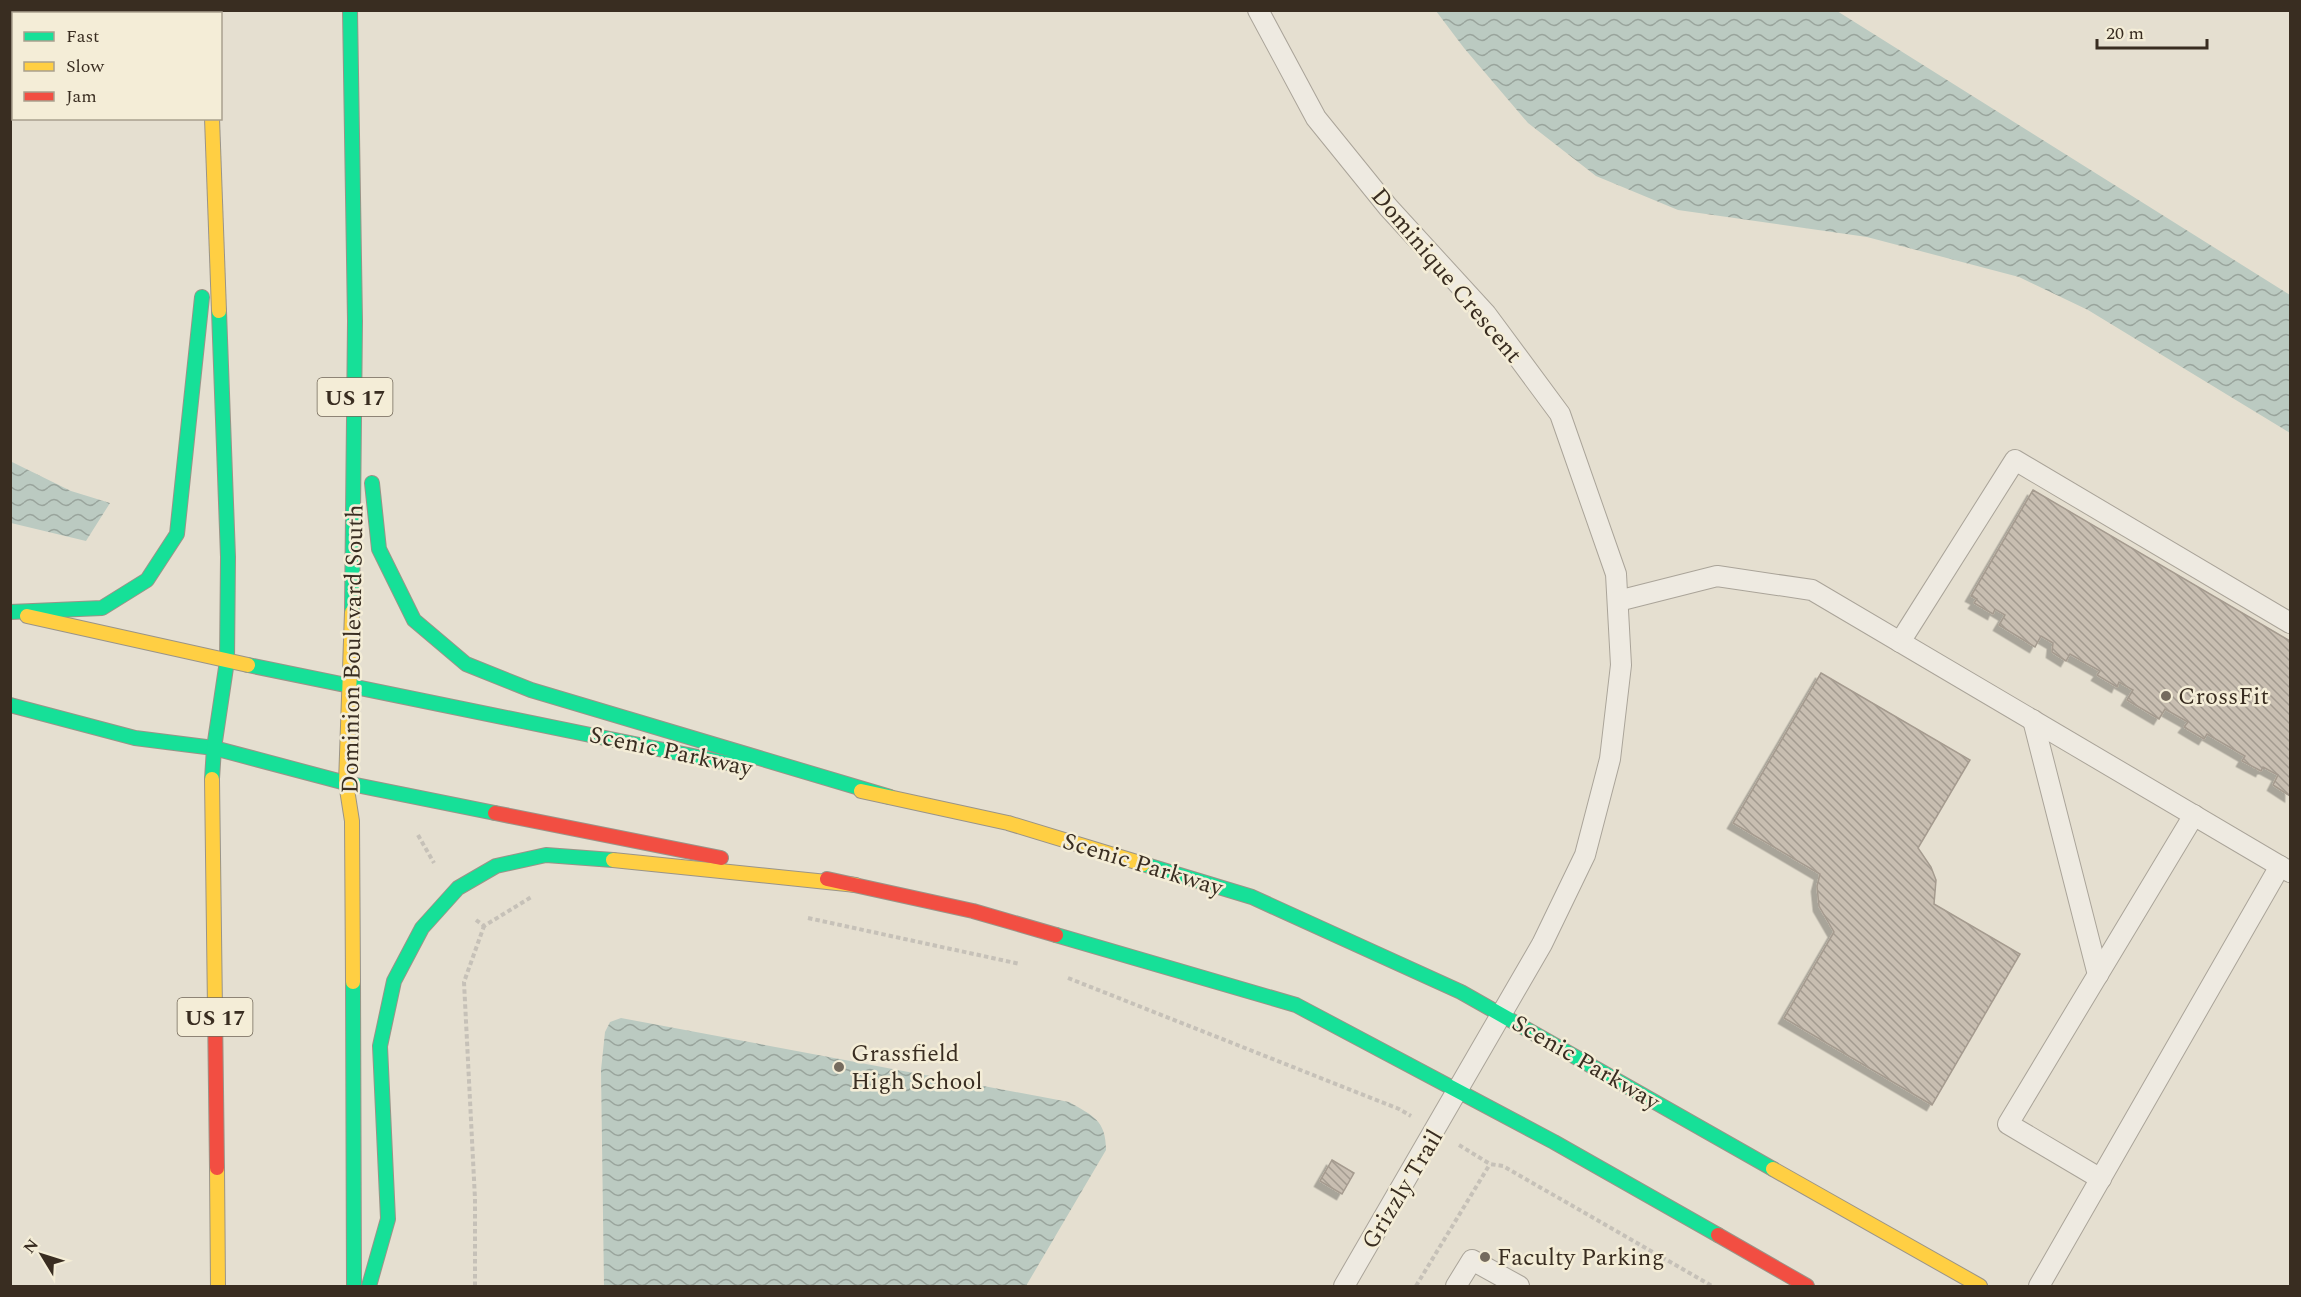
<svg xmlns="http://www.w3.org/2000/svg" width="2301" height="1297" font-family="Spectral,serif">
	<defs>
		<pattern id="water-waves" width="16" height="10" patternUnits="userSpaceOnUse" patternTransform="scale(1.5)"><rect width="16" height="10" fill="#bbcac1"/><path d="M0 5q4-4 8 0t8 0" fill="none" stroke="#99a49c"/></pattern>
		<pattern id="building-back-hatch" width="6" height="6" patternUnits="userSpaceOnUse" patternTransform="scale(1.5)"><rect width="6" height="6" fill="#c8beb1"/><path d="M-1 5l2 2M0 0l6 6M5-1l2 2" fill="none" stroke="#a39b90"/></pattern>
		<filter id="shadow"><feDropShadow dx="-5.5" dy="5.5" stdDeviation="0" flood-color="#0004"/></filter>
	</defs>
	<rect width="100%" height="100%" fill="#e5dfd0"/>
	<g fill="url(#water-waves)">
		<polygon points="1436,11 1837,11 2290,295 2290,433 2088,310 2019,277 1867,237 1678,210 1596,176 1528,123 1464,48"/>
		<polygon points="10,461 71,491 110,503 86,541 11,523"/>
		<path d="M621 1018 1069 1102C1093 1116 1106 1120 1106 1150L1026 1286H604L601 1070 605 1032 610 1022Z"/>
	</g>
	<g fill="url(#building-back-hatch)" stroke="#a59b8f" stroke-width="1.5" filter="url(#shadow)">
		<polygon points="2033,490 2290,641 2290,796 2273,785 2278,775 2263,767 2261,771 2242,761 2245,756 2207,734 2204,739 2184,727 2188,722 2165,709 2159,719 2127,700 2133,690 2119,682 2117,687 2097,675 2100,671 2070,654 2066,661 2052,652 2053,643 2041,636 2035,647 1999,625 2005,615 1995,609 1993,614 1974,603 1977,599 1971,596"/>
		<polygon points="1821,673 1970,760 1918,848 1931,867 1936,880 1934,904 2020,954 1932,1105 1784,1018 1834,932 1819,906 1817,886 1820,874 1733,823"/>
		<polygon points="1332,1160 1354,1173 1342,1194 1320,1181"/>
	</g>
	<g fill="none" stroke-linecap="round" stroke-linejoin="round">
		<defs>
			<g id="lane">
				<polyline points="1258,10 1316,118 1388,207 1486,314 1560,414 1616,574 1621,665 1610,759 1585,855 1542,944 1344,1286"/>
				<polyline points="1618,601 1717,576 1812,590 2290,872"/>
				<polyline points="1900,642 2015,460 2290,623"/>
				<polyline points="2033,720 2098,975"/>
				<polyline points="2101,1179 2008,1124 2194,815"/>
				<polyline points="1456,1286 1472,1260 1519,1286"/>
				<polyline points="2039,1286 2280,866"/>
			</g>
			<g id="fast">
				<polyline points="207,10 207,14"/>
				<polyline points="350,10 355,321 352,612"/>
				<polyline points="372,483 379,549 414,620 466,664 531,690 890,797"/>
				<polyline points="10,612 102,608 147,580 177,534 202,297"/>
				<polyline points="248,665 737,765"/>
				<polyline points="10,705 135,738 214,748 346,783 495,813"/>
				<polyline points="212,779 214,748 227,661 228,557 219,311"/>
				<polyline points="1143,864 1252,897 1461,992 1773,1169"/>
				<polyline points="1056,935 1296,1005 1554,1142 1718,1235"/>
				<polyline points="353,982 354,1286"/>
				<polyline points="369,1286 388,1219 380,1046 394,981 422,928 458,888 496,866 546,855 613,860"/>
			</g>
			<g id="slow">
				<polyline points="212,118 219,311"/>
				<polyline points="352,612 346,783 352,821 353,982"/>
				<polyline points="27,616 248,665"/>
				<polyline points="212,779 215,1010"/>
				<polyline points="861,791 1008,823 1143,864"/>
				<polyline points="613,860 856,885"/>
				<polyline points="217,1168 218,1286"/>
				<polyline points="1773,1169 1980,1286"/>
			</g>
			<g id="jam">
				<polyline points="495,813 721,858"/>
				<polyline points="827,879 973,911 1056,935"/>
				<polyline points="215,1010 217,1168"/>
				<polyline points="1718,1235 1807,1286"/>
			</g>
		</defs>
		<use href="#lane" stroke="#aaa499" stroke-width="22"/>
		<use href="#fast" stroke="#9a9488" stroke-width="16"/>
		<use href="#slow" stroke="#9a9488" stroke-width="16"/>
		<use href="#jam" stroke="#9a9488" stroke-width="16"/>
		<g stroke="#c6c1b8" stroke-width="4" stroke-dasharray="4.5 3" stroke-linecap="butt">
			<polyline points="418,835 434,863"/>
			<polyline points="808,918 1020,964"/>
			<polyline points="476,920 484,926 533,896"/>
			<polyline points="1068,978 1399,1109 1411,1116"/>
			<polyline points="1459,1145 1490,1164 1503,1166 1712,1286"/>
			<polyline points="475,1286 475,1199 464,982 484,926"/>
			<polyline points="1416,1286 1490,1164"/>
		</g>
		<use href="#lane" stroke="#eeeae1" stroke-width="20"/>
		<use href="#fast" stroke="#16e098" stroke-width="14"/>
		<use href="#slow" stroke="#ffcf43" stroke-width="14"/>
		<use href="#jam" stroke="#f24e42" stroke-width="14"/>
	</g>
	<g fill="#756b5e" stroke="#f4edd7" stroke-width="2">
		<circle cx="2166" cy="696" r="6"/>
		<circle cx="839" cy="1067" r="6"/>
		<circle cx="1485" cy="1257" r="6"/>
	</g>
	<g text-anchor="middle" stroke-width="5" stroke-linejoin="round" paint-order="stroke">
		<g fill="#f4edd7" stroke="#716758" stroke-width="1.5">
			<rect x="317.5" y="378" width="75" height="38" rx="4.5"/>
			<rect x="177.5" y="998" width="75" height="38" rx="4.5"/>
		</g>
		<g font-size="22" font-weight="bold" fill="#392d21">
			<text x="355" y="405">US 17</text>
			<text x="215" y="1025">US 17</text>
		</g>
		<g font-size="24" fill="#392d21" stroke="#f4edd7">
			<text transform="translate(1447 275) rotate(50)" y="8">Dominique Crescent</text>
			<text transform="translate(352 649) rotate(-89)" y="8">Dominion Boulevard South</text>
			<text transform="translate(671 751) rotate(12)" y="8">Scenic Parkway</text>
			<text transform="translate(1143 864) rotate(17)" y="8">Scenic Parkway</text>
			<text transform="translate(1586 1062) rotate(30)" y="8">Scenic Parkway</text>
			<text transform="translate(1402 1189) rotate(-59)" y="8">Grizzly Trail</text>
		</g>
		<g font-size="24" fill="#392d21" stroke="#f4edd7" text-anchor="start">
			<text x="2178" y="704">CrossFit</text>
			<text x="851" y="1061">Grassfield<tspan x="851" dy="28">High School</tspan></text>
			<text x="1497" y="1265">Faculty Parking</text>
		</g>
	</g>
	<rect width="2301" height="1297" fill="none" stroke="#392d21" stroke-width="24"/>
	<rect x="12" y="12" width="210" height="108" fill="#f4edd7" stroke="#a9a08e" stroke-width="1.5"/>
	<rect x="24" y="32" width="30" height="9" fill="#16e098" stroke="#a9a08e" stroke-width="1.5"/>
	<text x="66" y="42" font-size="18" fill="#392d21">Fast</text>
	<rect x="24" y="62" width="30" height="9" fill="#ffcf43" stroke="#a9a08e" stroke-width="1.5"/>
	<text x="66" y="72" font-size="18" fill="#392d21">Slow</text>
	<rect x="24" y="92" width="30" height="9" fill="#f24e42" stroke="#a9a08e" stroke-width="1.5"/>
	<text x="66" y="102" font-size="18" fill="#392d21">Jam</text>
	<g transform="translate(42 1255) rotate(308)" stroke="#f4edd7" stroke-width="4.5" paint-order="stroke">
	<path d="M0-4.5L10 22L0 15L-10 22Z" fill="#392d21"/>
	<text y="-9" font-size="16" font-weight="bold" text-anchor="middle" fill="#392d21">N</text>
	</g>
	<path d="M2097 39v9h110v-9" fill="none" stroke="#392d21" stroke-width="3"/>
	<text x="2106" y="39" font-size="18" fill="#392d21" stroke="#f4edd7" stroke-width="4.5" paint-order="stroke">20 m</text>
</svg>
